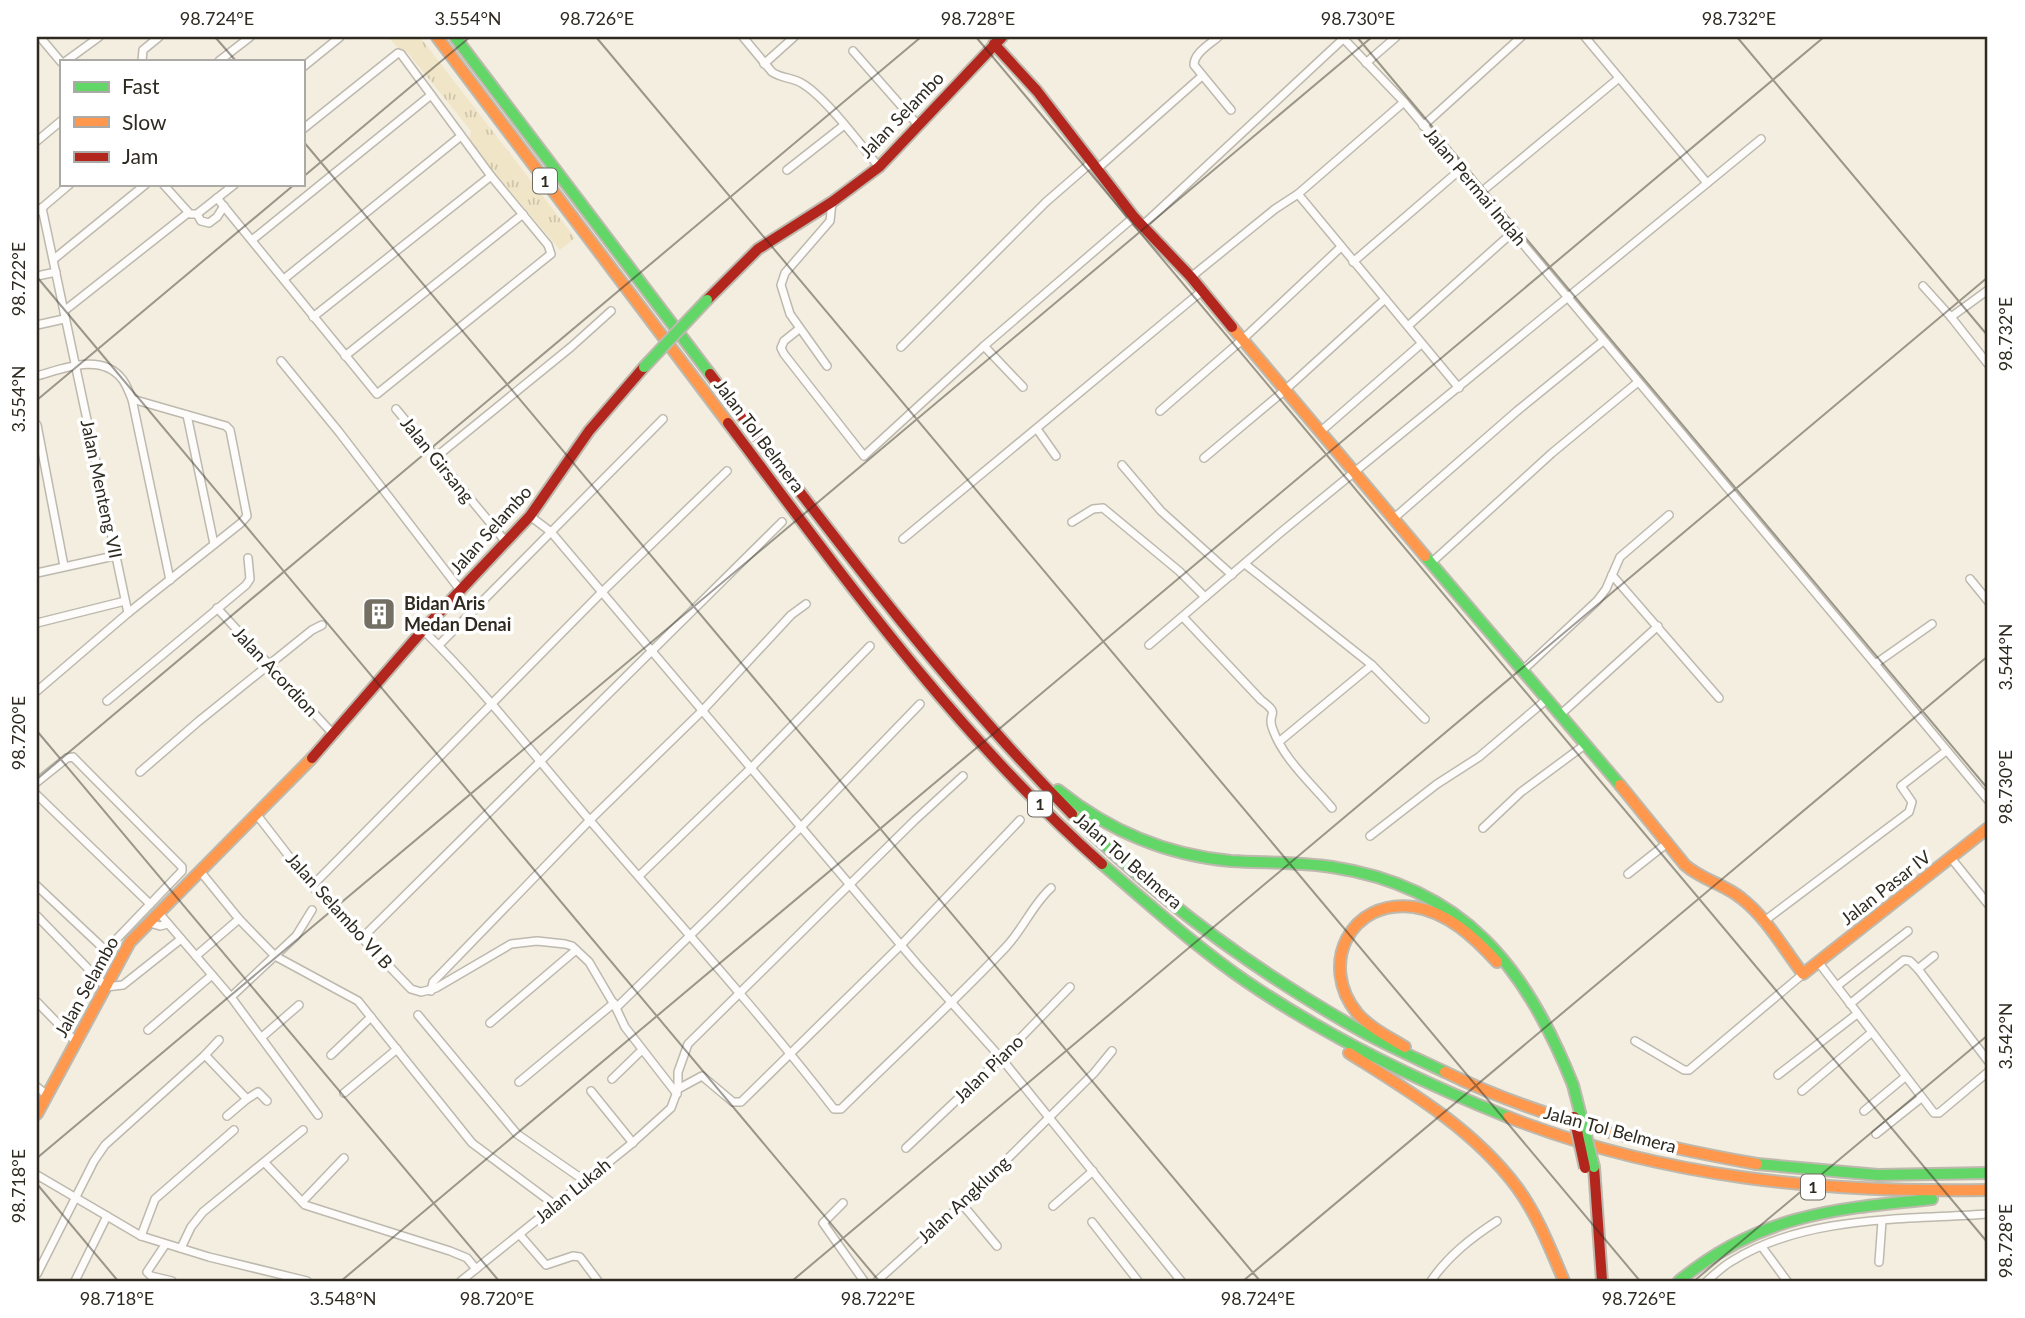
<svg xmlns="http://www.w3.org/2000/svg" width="2025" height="1318" font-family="Lato,sans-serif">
	<defs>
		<pattern id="park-tufts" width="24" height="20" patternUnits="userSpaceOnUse" patternTransform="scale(1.75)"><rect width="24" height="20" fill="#f0e5c6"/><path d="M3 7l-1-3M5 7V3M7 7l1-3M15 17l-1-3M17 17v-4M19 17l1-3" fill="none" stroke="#cec5aa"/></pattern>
	</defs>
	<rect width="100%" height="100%" fill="#f3eedf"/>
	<polygon fill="url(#park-tufts)" points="388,37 420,37 575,238 560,250 469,142 471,131 408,53 398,48"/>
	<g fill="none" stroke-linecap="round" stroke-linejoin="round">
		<defs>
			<g id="street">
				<polyline points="40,37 61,62"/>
				<path d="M743 37 772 72C782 79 793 77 803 84 826 98 860 144 879 167"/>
				<path d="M1218 37C1210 44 1194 53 1194 65L1231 110"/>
				<polyline points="1342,37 1404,102 1875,664 1932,624"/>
				<polyline points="1585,37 1707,183"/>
				<polyline points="853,51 918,125"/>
				<polyline points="66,61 99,37"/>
				<polyline points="142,61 143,50 159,37"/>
				<polyline points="219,61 250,37"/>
				<polyline points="1366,63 1396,37"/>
				<polyline points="764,64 794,37"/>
				<polyline points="303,67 340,37"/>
				<polyline points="1423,126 1521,37"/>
				<polyline points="37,141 61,121"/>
				<polyline points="1097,169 1202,76"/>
				<polyline points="787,170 843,126"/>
				<polyline points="163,184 190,214 197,214 235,184"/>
				<polyline points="1480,193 1619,78"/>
				<polyline points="1298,194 1459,388"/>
				<polyline points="217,198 377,394 551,254 548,245 491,176 401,54 398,53 303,129"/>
				<polyline points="42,208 128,613"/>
				<polyline points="37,212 70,184"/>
				<polyline points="197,214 201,221 209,223 217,217 224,206"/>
				<polyline points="1142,226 1343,39"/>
				<polyline points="252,240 431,95"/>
				<polyline points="54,259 146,184"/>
				<polyline points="1353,262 1461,169"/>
				<polyline points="37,276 56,272"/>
				<polyline points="1191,277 1275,209 1298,194 1404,102"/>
				<polyline points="284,279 461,136"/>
				<polyline points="1923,286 1951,317 1988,364"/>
				<polyline points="64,311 188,213"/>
				<polyline points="313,317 491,176"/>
				<polyline points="1951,317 1988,290"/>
				<polyline points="37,325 64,319"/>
				<polyline points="1408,326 1513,232"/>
				<polyline points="799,329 784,341 781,348 784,354 864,456 984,346 1134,217"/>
				<polyline points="984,346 1023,387"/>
				<polyline points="901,347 1046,202 1092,162"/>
				<polyline points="345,356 523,214"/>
				<polyline points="281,361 339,432 461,591"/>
				<polyline points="827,366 790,314 781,285 785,273 830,221 832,202"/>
				<path d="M37 376C62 369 101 352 122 379 127 385 129 393 132 399L170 580"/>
				<polyline points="396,409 506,542"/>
				<polyline points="1160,411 1242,340 1341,247"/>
				<polyline points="187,415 214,544"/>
				<polyline points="37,425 64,566"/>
				<polyline points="1037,429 1056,456"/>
				<polyline points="1320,432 1421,344"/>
				<polyline points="436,457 571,347 611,311"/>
				<polyline points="1204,458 1284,391 1385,299"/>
				<polyline points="1122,465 1161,511 1232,575"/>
				<polyline points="530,516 551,532 917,964 1001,1058 1181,1281"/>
				<polyline points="1393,519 1517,411 1603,341"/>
				<polyline points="1072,522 1093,509 1103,508 1179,571 1205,597"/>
				<polyline points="903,539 1202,291"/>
				<polyline points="1431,563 1552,453 1638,382"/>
				<polyline points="1245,564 1372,665 1425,719"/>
				<polyline points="37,573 114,556"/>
				<polyline points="1612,575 1719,698"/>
				<polyline points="1970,579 1988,601"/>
				<polyline points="217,608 334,735"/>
				<path d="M1183 617 1261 700C1282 716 1267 711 1272 727 1282 758 1312 784 1332 808"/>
				<polyline points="37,623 125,601"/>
				<path d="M423 630C482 688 533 754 587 817 670 914 756 1008 834 1109H841L844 1106C898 1053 954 1002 1006 947 1023 929 1033 904 1051 888"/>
				<polyline points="439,645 663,419"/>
				<polyline points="1149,645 1280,533 1761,139"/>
				<polyline points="1875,664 1988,800"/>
				<polyline points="1522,671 1597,601 1606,589 1620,557 1669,515"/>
				<polyline points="37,691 128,613 241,523 247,516 230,430 226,426 132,399"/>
				<polyline points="107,701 246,585 250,579 248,558"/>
				<polyline points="1560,715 1658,626"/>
				<polyline points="1280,741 1372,665"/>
				<polyline points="140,772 199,721 312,630 322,625"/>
				<polyline points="37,782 67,758 73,757 182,867 182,871 109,947 103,948 37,886"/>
				<polyline points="37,795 150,904"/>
				<polyline points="257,815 312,886 411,989 421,992 436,988 511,944 537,941 565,944 572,946 589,962 616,1008 625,1027 677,1094"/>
				<polyline points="1483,828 1521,792 1586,744"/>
				<polyline points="1370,836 1437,784 1479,757 1546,700"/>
				<polyline points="1951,858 1988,904"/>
				<polyline points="200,871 239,919 275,956 358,1001 472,1143 555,1205"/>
				<polyline points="1628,874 1666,844"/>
				<polyline points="640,875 751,768 870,646"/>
				<polyline points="312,886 602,592 727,471"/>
				<polyline points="159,913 231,997 318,1115"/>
				<polyline points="37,916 106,987 123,985 181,939"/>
				<polyline points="1763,922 1909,812 1912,802 1901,786 1946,751"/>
				<polyline points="150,923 160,926 168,924"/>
				<polyline points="363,937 782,522"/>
				<polyline points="196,956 239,919"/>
				<polyline points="1819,963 1934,1113 1939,1113 1988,1072"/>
				<polyline points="1918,969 1934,956"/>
				<polyline points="1837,986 1908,931"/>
				<polyline points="431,991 433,982 590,820 703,710 791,615 806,604"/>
				<polyline points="231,997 296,936 312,910"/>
				<polyline points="37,1002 76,1042"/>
				<polyline points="1850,1004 1904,960 1910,961 1918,969 1988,1061"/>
				<polyline points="616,1008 802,826 920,704"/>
				<polyline points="418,1015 517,1134 585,1181"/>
				<polyline points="490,1023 576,950"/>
				<polyline points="148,1030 212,975"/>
				<polyline points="262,1037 299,1005"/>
				<polyline points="1635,1041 1684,1070 1689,1070 1803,974"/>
				<polyline points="205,1055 219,1040"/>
				<polyline points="331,1055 371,1017"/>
				<polyline points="1778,1075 1857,1014"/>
				<polyline points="612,1079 642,1050"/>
				<polyline points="519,1082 614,1003"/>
				<polyline points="37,1087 47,1095"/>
				<polyline points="678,1089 702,1076 733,1102 741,1102 901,945 1020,820"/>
				<polyline points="591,1091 633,1143"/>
				<polyline points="1802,1091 1871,1033"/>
				<polyline points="344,1093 397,1049"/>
				<polyline points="247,1099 258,1092 267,1101"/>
				<polyline points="1864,1111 1905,1077"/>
				<polyline points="1876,1134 1921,1098"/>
				<polyline points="906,1148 1001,1058 1070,987"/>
				<polyline points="265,1163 305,1205 450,1251 467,1258 476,1269"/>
				<polyline points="37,1175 141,1236 209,1257 307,1281"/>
				<polyline points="302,1202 344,1158"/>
				<polyline points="843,1203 823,1223 864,1281"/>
				<polyline points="962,1204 997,1246"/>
				<polyline points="1053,1206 1093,1171"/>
				<polyline points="1092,1222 1138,1281"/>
				<polyline points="520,1235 546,1265 573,1256 580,1257 598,1281"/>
				<polyline points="141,1236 155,1199 234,1130"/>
				<polyline points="165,1245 147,1272 151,1276 172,1281"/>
				<polyline points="1762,1247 1787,1281"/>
				<polyline points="181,1248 191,1227 203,1212 303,1130"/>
				<polyline points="1879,1262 1882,1221"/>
				<polyline points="37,1274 94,1161 105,1145 205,1055 247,1099 227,1116"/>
				<polyline points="75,1281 107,1216"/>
				<polyline points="461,1281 630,1145 671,1108 678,1089 678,1072 688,1044 915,820 963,776"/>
				<polyline points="877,1281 962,1204 1094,1073 1112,1051"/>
				<path d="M1431 1281C1448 1256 1471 1238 1497 1221"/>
				<path d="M1707 1281C1715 1274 1723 1266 1732 1261 1806 1215 1904 1220 1988 1214"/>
			</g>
			<g id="fast">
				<polyline points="455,37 710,374"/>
				<polyline points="1425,556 1620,785"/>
				<path d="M1058 790C1109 831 1165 855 1231 861 1265 863 1299 862 1332 867 1464 887 1526 967 1573 1085"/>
				<path d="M1072 814C1157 899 1258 973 1363 1032 1390 1047 1418 1059 1445 1072"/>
				<path d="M1102 864C1149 904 1196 947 1247 982 1328 1037 1418 1081 1508 1117"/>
				<polyline points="1757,1164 1878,1175 1988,1173"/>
				<path d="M1679 1281C1759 1215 1833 1209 1932 1199"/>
			</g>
			<g id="slow">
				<polyline points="437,37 728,423"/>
				<polyline points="1232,327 1425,556"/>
				<path d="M1620 785 1685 865C1702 880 1724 884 1741 898 1767 918 1783 948 1803 974L1988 828"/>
				<path d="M1405 1047C1389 1037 1370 1028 1357 1013 1318 965 1350 898 1414 907 1448 912 1475 938 1497 962"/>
				<path d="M1349 1053C1409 1091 1472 1128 1516 1186 1537 1214 1550 1248 1564 1281"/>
				<path d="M1445 1072C1543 1120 1651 1145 1757 1164"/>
				<polyline points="37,1114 130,942 312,758"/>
				<path d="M1508 1117C1663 1178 1823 1193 1988 1190"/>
			</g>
			<g id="jam">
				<polyline points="994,44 1037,91 1134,217 1191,277 1232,327"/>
				<polyline points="707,300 758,249 832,202 879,167 1002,37"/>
				<path d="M710 374C825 525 938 678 1072 814"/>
				<path d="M728 423C843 576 957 736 1102 864"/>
				<polyline points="312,758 423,630 530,516 589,431 644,367"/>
				<polyline points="1594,1167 1602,1281"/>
			</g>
		</defs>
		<use href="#street" stroke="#bdb9ae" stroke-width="10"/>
		<use href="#fast" stroke="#bdb9ae" stroke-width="14"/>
		<use href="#slow" stroke="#bdb9ae" stroke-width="14"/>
		<use href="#jam" stroke="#bdb9ae" stroke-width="14"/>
		<use href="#street" stroke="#fdfcfa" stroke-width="7"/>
		<use href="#fast" stroke="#63d668" stroke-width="10"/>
		<use href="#slow" stroke="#ff974d" stroke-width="10"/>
		<use href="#jam" stroke="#b3261e" stroke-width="10"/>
		<defs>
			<g id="fast-bridge">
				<polyline points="644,367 707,300"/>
				<polyline points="1573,1085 1594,1167"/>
			</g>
			<polyline id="jam-bridge" points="1574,1117 1585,1168"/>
		</defs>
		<use href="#fast-bridge" stroke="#bdb9ae" stroke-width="14" stroke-linecap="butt"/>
		<use href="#jam-bridge" stroke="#bdb9ae" stroke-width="14" stroke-linecap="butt"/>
		<use href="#fast-bridge" stroke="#63d668" stroke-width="10"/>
		<use href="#jam-bridge" stroke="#b3261e" stroke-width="10"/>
	</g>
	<path fill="none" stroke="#2e2a20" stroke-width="2" stroke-opacity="0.45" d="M215 37 236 61M596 37 1640 1281M976 37 1988 1243M1357 37 1988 789M1737 37 1988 336M303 141 1260 1281M303 177 470 37M37 277 879 1281M37 400 295 184M37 731 499 1281M37 779 921 37M37 1158 1372 37M37 1184 118 1281M341 1281 1824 37M792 1281 1988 277M1243 1281 1988 656M1694 1281 1988 1035"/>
	<defs>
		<symbol id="building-square" viewBox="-11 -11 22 22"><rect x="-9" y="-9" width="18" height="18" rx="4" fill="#736f63" stroke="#fff"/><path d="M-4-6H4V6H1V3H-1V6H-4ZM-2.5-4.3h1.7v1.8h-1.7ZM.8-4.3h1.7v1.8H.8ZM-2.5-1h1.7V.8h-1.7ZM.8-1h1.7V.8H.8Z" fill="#fff"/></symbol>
	</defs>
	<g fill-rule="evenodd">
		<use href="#building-square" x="360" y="595" width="38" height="38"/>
	</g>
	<g text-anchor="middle" stroke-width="7" stroke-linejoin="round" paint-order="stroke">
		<g fill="#fff" stroke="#6d6a63" stroke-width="2">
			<rect x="533" y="168.5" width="24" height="25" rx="5"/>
			<rect x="1028" y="791.5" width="24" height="25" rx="5"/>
			<rect x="1801" y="1174.5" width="24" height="25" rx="5"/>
		</g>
		<g font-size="16" font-weight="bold" fill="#2e2a20">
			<text x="545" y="187">1</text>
			<text x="1040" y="810">1</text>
			<text x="1813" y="1193">1</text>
		</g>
		<g font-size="18" fill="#2e2a20" stroke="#fff">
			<text transform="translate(902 115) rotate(-46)" y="6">Jalan Selambo</text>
			<text transform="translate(1475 187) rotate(50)" y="6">Jalan Permai Indah</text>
			<text transform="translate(759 436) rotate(53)" y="6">Jalan Tol Belmera</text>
			<text transform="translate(437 460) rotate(51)" y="6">Jalan Girsang</text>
			<text transform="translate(101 489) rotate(78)" y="6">Jalan Menteng VII</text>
			<text transform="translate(491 530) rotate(-48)" y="6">Jalan Selambo</text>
			<text transform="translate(275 672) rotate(47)" y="6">Jalan Acordion</text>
			<text transform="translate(1128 861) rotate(41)" y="6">Jalan Tol Belmera</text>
			<text transform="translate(1886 888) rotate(-38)" y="6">Jalan Pasar IV</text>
			<text transform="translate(339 911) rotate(48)" y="6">Jalan Selambo VI B</text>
			<text transform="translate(87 987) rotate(-61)" y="6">Jalan Selambo</text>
			<text transform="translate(989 1069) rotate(-44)" y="6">Jalan Piano</text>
			<text transform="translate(1610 1130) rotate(15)" y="6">Jalan Tol Belmera</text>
			<text transform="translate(573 1191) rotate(-39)" y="6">Jalan Lukah</text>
			<text transform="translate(964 1200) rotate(-43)" y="6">Jalan Angklung</text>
		</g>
		<g font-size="18" font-weight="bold" fill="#2e2a20" stroke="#fff" text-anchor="start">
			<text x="404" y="610">Bidan Aris<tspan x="404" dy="21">Medan Denai</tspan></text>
		</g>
	</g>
	<rect width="2025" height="1318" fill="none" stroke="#ffffff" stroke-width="77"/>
	<rect x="60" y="60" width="245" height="126" fill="#ffffff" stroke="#abaaa6" stroke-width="2"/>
	<rect x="74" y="82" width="35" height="10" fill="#63d668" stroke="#abaaa6" stroke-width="2"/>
	<text x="122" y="94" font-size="21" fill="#2e2a20">Fast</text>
	<rect x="74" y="117" width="35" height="10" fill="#ff974d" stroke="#abaaa6" stroke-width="2"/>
	<text x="122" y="130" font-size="21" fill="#2e2a20">Slow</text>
	<rect x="74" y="152" width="35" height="10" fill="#b3261e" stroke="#abaaa6" stroke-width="2"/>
	<text x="122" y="164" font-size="21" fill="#2e2a20">Jam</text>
	<rect x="38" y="38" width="1948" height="1242" fill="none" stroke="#2e2a20" stroke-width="2.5"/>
	<g font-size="18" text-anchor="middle" fill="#2e2a20">
		<text x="217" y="25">98.724°E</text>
		<text x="468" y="25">3.554°N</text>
		<text x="597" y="25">98.726°E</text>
		<text x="978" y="25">98.728°E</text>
		<text x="1358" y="25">98.730°E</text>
		<text x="1739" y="25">98.732°E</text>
		<text transform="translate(19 279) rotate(-90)" y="6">98.722°E</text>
		<text transform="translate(2006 334) rotate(-90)" y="6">98.732°E</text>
		<text transform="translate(19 399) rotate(-90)" y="6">3.554°N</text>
		<text transform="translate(2006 657) rotate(-90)" y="6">3.544°N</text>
		<text transform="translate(19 733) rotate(-90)" y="6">98.720°E</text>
		<text transform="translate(2006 787) rotate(-90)" y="6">98.730°E</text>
		<text transform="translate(2006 1036) rotate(-90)" y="6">3.542°N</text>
		<text transform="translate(19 1186) rotate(-90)" y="6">98.718°E</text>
		<text transform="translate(2006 1241) rotate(-90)" y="6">98.728°E</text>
		<text x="117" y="1305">98.718°E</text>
		<text x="343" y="1305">3.548°N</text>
		<text x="497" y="1305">98.720°E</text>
		<text x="878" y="1305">98.722°E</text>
		<text x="1258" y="1305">98.724°E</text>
		<text x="1639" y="1305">98.726°E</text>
	</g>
</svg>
